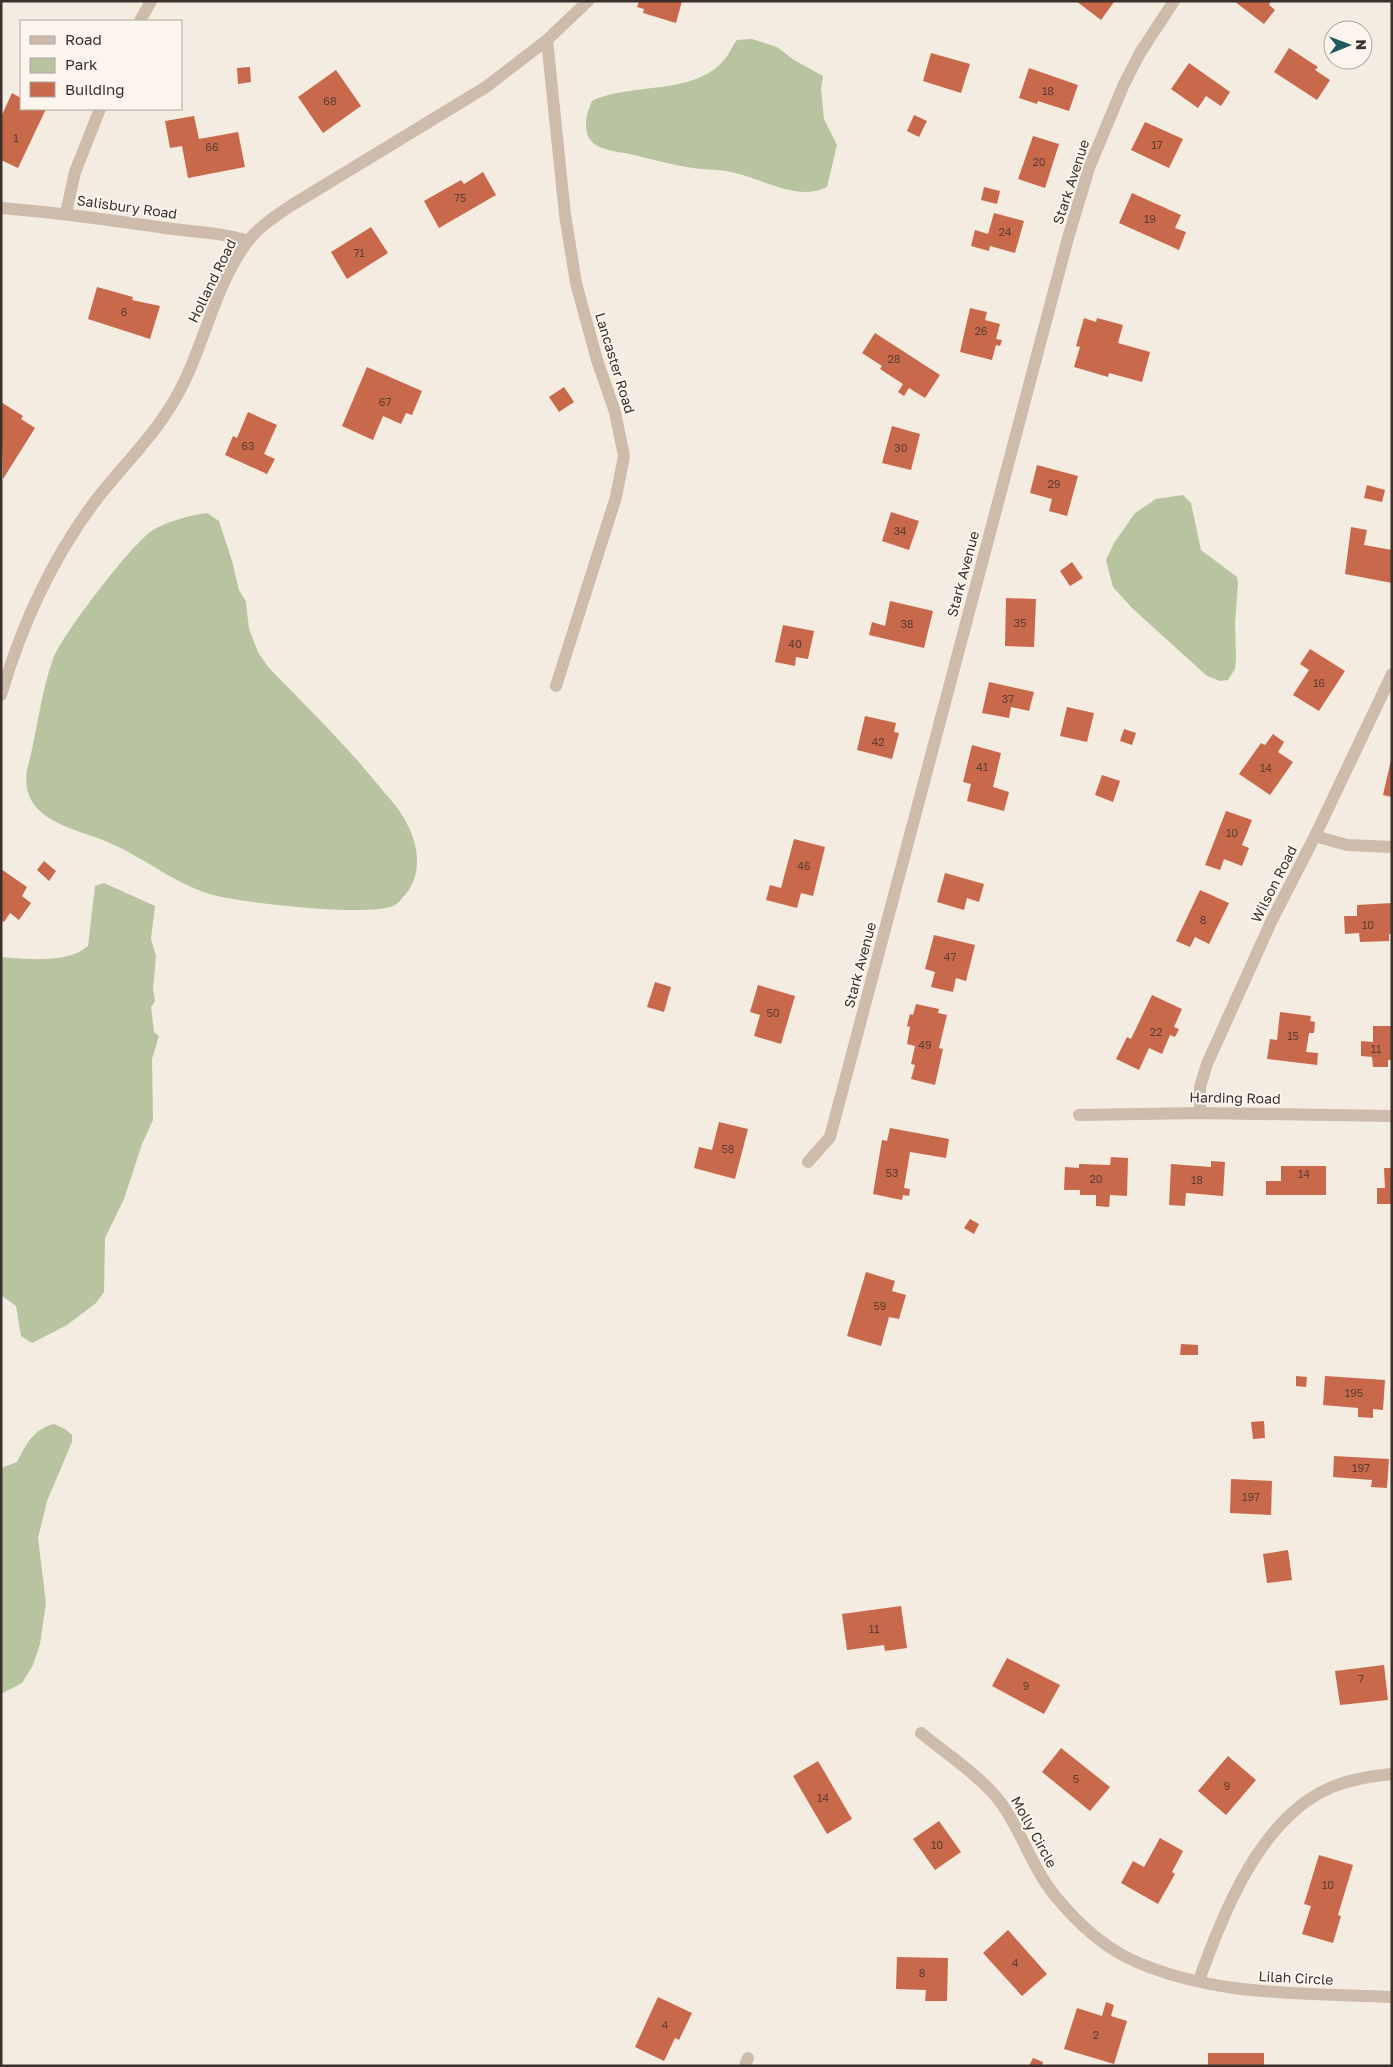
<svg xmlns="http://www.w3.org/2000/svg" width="1393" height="2067" font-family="'Golos Text',sans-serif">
	<rect width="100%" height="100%" fill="#f4ebe1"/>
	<g fill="#b8c4a0">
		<path d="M752 39 777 47 794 60 823 76 821 89 824 119 837 145 827 187C798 202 763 179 735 173 722 169 707 170 693 168 672 165 651 159 630 154 619 152 599 150 591 141 582 130 587 112 592 101 631 82 694 96 724 60 729 55 732 46 737 40Z"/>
		<polygon points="1183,495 1191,503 1201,550 1237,577 1238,584 1235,623 1236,659 1235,669 1228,680 1220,681 1207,676 1132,608 1113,587 1106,560 1114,543 1135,513 1156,499"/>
		<path d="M207 513 219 521 232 561 239 590 246 602 249 629 258 652 268 667C306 706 345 744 379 786 388 797 400 809 406 822 419 845 423 875 404 896 401 899 398 904 393 906 370 917 242 903 213 895 177 885 146 859 112 844 78 828 19 823 27 770 37 734 40 695 53 659 62 635 132 543 153 530 169 521 190 515 207 513Z"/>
		<path d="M104 883 155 906 151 939 156 956 153 989 155 1001 151 1007 154 1032 159 1036 152 1059 153 1120 142 1144 124 1199 105 1238 104 1292 96 1303 67 1325 32 1343 21 1336 16 1306 1 1295V957C26 959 68 964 88 946L95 886Z"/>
		<path d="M54 1424 65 1429 72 1435V1442L47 1501 38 1538 46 1603 40 1644 33 1665 22 1683 1 1694V1468L17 1462C26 1445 33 1429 54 1424Z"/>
	</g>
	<g fill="#c8694b">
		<polygon points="639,1 682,1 676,23 643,13 644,9 637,7"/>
		<polygon points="1076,1 1112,1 1114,2 1101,20"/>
		<polygon points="1234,1 1271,1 1269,5 1275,10 1264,24"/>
		<polygon points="1289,48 1318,67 1315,70 1330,80 1317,100 1274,72"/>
		<polygon points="931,53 970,64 961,93 923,81"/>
		<polygon points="1189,63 1230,92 1221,106 1206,96 1198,108 1171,89"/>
		<polygon points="250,67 251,82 238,84 237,68"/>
		<polygon points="1029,68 1078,85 1069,111 1038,101 1037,104 1019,98"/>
		<polygon points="336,70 361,106 323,133 298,97"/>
		<polygon points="12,93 21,98 21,109 46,109 18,168 1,160 1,117"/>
		<polygon points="914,115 927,121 919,137 907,131"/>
		<polygon points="194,116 199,139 238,132 245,167 188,178 182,146 170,148 165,121"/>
		<polygon points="1145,122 1183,139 1169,168 1131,150"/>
		<polygon points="1033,136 1059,144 1045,188 1018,179"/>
		<polygon points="483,172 496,195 439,228 424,201 461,180 464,184"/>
		<polygon points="984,187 1000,191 997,204 981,200"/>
		<polygon points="1132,193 1181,215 1175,228 1186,232 1179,250 1119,223"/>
		<polygon points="994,213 1024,221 1015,253 990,246 989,251 971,246 975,230 988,234"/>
		<polygon points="371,227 388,253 347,279 331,252"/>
		<polygon points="97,287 133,297 132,300 160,306 150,339 88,319"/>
		<polygon points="970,308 987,312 985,320 1000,324 996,339 1002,340 1000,346 996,345 992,360 960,352"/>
		<polygon points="1084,318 1096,322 1097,318 1123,325 1118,343 1150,352 1142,382 1109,373 1108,377 1074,367 1080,347 1076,346"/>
		<polygon points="875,333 940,375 925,398 909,388 904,396 898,392 903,384 880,369 882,366 862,353"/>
		<polygon points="367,367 422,391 412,415 406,413 401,424 383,416 373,440 342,426"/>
		<polygon points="564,387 574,402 559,412 549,397"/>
		<polygon points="1,402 23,416 21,419 35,428 3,479"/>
		<polygon points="248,412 277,425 264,454 275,459 267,474 225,455 233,436 237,438"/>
		<polygon points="892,426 920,434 911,470 882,463"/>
		<polygon points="1037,465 1078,476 1067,516 1049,511 1052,499 1030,493"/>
		<polygon points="1367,485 1385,490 1382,502 1364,498"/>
		<polygon points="891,512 919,521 909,550 882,541"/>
		<polygon points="1351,527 1367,530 1364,545 1392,550 1392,583 1345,574"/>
		<polygon points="1072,562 1083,578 1070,586 1060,571"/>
		<polygon points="1006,598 1036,599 1034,647 1005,646"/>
		<polygon points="890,601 933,611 924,648 869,635 872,622 885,626"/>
		<polygon points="783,625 814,631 808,659 796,657 795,666 775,662"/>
		<polygon points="1310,649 1345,671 1319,711 1293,695 1309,670 1300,664"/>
		<polygon points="989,682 1034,692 1029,711 1011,707 1009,718 982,713"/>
		<polygon points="1067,707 1094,713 1087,742 1060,736"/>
		<polygon points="865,716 896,723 894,732 899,733 892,759 857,750"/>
		<polygon points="1124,729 1136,733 1132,745 1120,741"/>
		<polygon points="1273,734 1284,742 1278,752 1293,762 1270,795 1239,774 1261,743 1265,745"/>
		<polygon points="972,745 1001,753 993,787 1009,792 1004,811 967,801 971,784 963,782"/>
		<polygon points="1392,756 1392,797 1383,795"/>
		<polygon points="1102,775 1120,781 1113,802 1095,795"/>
		<polygon points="1226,811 1252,820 1242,845 1249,848 1242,866 1224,859 1220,870 1205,865"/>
		<polygon points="794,839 825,847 813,896 801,893 797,908 766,900 770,885 781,888"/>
		<polygon points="44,861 56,871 49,881 37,870"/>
		<polygon points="1,869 27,887 22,896 31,903 19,920 10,913 4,922 1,920"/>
		<polygon points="945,873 984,884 979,902 967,898 964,910 937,902"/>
		<polygon points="1200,890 1229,903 1209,944 1195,937 1190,947 1176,941"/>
		<polygon points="1392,903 1392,934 1389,934 1389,941 1360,942 1359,933 1345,934 1344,916 1357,916 1357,905"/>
		<polygon points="934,935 975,945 966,981 956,978 953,992 931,987 935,972 925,969"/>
		<polygon points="655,982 671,987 664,1012 647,1007"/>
		<polygon points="758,985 795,996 781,1044 754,1036 760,1015 750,1012"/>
		<polygon points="1152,995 1182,1009 1174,1027 1179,1029 1175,1037 1170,1035 1162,1054 1149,1048 1139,1070 1116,1059 1127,1037 1131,1039"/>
		<polygon points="916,1004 939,1009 938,1013 947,1015 939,1048 943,1049 935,1085 911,1079 915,1065 911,1064 915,1046 907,1044 910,1027 907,1026 910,1014 913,1015"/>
		<polygon points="1280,1012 1311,1016 1310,1021 1315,1022 1314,1033 1309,1033 1306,1052 1318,1053 1317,1065 1267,1059 1270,1039 1277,1040"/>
		<polygon points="1373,1026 1392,1026 1392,1060 1388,1060 1388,1067 1373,1067 1372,1057 1361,1056 1361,1041 1373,1042"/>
		<polygon points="719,1122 748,1129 735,1179 694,1168 699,1147 712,1150"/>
		<polygon points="890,1128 949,1139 946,1158 910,1152 904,1188 910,1189 909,1196 903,1195 902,1200 873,1194 882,1140 887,1141"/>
		<polygon points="1111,1157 1128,1158 1127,1196 1110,1195 1109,1207 1096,1206 1096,1195 1080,1195 1080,1190 1064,1190 1065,1167 1079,1168 1079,1164 1110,1165"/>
		<polygon points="1211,1161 1225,1162 1223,1196 1186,1193 1185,1206 1169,1205 1171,1164 1211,1167"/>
		<polygon points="1281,1166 1326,1166 1326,1195 1266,1195 1266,1181 1281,1181"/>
		<polygon points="1384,1168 1392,1168 1392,1204 1377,1204 1377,1188 1385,1188"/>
		<polygon points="970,1219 979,1224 974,1234 964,1228"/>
		<polygon points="866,1272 895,1281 892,1291 906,1295 899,1319 889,1317 881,1346 847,1336"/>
		<polygon points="1181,1344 1198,1345 1198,1355 1180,1355"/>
		<polygon points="1296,1376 1307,1377 1306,1387 1296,1386"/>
		<polygon points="1325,1376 1385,1380 1383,1410 1373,1409 1373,1418 1358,1417 1358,1408 1323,1405"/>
		<polygon points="1264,1421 1265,1438 1253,1439 1251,1422"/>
		<polygon points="1334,1456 1389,1459 1387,1488 1371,1487 1372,1480 1333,1477"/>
		<polygon points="1231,1479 1272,1481 1271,1515 1230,1513"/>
		<polygon points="1288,1550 1292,1580 1267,1583 1263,1554"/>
		<polygon points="901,1606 907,1648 885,1651 884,1645 847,1650 842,1614"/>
		<polygon points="1007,1658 1060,1685 1044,1714 992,1686"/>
		<polygon points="1384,1665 1388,1700 1340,1705 1335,1671"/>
		<polygon points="1061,1748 1110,1787 1090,1811 1042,1772"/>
		<polygon points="1228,1756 1256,1780 1226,1815 1198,1791"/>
		<polygon points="818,1761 852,1819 827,1834 793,1776"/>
		<polygon points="939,1821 961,1852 935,1870 913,1839"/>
		<polygon points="1160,1838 1183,1851 1172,1872 1175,1874 1158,1904 1121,1883 1133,1861 1144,1867"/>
		<polygon points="1319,1855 1353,1865 1338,1915 1341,1916 1333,1943 1302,1934 1311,1906 1304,1904"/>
		<polygon points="1008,1930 1047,1974 1022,1996 983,1953"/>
		<polygon points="897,1957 948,1958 947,2001 925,2001 926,1990 896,1989"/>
		<polygon points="658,1997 692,2013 679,2040 675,2038 664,2061 635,2047"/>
		<polygon points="1106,2002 1114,2005 1111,2016 1127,2021 1114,2064 1064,2049 1077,2008 1102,2016"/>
		<rect x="1208" y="2053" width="56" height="13"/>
		<polygon points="1033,2058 1043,2062 1042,2066 1029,2066"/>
	</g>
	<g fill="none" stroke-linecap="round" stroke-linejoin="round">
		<g stroke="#cdbbac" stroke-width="12">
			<polyline points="140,21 151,1"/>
			<polyline points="547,40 565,215 576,283 597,360 615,412 624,456 616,497 556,686"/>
			<path d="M1 208C56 212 110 220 165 228 193 232 221 232 248 241"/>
			<polyline points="66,213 75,172 100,109"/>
			<path d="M1 695C21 627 51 561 93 504 119 469 153 438 175 399 204 350 213 287 248 241 260 226 277 215 292 205L486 87 547 40 588 1"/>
			<polyline points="1315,836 1347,845 1392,847"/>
			<polyline points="1200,1113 1200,1087 1207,1064 1271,922 1315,836 1392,674"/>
			<polyline points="1079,1115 1200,1113 1392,1116"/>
			<polyline points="808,1162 830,1137 1068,238 1089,168 1124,84 1140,53 1174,1"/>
			<path d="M921 1733C945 1753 983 1778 1001 1803 1022 1832 1032 1868 1056 1897 1075 1920 1100 1944 1128 1958 1209 1997 1304 1993 1392 1997"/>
			<path d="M1199 1980C1224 1912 1260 1817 1332 1787 1351 1779 1372 1776 1392 1774"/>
			<polyline points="745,2066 748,2058"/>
		</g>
	</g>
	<g text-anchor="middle" stroke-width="4" stroke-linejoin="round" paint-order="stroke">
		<g font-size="11" fill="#5e3e33">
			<text x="1048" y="95">18</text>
			<text x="330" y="105">68</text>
			<text x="16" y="142">1</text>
			<text x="1157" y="149">17</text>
			<text x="212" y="151">66</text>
			<text x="1039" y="166">20</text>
			<text x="460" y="202">75</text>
			<text x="1150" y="223">19</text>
			<text x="1005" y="236">24</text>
			<text x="359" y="257">71</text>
			<text x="124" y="316">6</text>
			<text x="981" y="335">26</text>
			<text x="894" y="363">28</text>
			<text x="385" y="406">67</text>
			<text x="248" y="450">63</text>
			<text x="901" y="452">30</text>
			<text x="1054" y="488">29</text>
			<text x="900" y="535">34</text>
			<text x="1020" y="627">35</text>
			<text x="907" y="628">38</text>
			<text x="795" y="648">40</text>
			<text x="1319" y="687">16</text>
			<text x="1008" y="703">37</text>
			<text x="878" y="746">42</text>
			<text x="982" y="771">41</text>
			<text x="1266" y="772">14</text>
			<text x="1232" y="837">10</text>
			<text x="804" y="870">46</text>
			<text x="1203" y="924">8</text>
			<text x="1368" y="929">10</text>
			<text x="950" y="961">47</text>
			<text x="773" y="1017">50</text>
			<text x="1156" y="1036">22</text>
			<text x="1293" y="1040">15</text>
			<text x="925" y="1049">49</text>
			<text x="1376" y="1053">11</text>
			<text x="728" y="1153">58</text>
			<text x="892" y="1177">53</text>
			<text x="1304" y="1178">14</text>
			<text x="1096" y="1183">20</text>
			<text x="1197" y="1184">18</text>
			<text x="880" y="1310">59</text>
			<text x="1354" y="1397">195</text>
			<text x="1361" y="1472">197</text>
			<text x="1251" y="1501">197</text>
			<text x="874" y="1633">11</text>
			<text x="1361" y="1683">7</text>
			<text x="1026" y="1690">9</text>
			<text x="1076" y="1783">5</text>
			<text x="1227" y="1790">9</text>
			<text x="823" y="1802">14</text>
			<text x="937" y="1849">10</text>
			<text x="1328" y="1889">10</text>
			<text x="1015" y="1967">4</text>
			<text x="922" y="1977">8</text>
			<text x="665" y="2029">4</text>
			<text x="1096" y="2039">2</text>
		</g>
		<g font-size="14" fill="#3b302b" stroke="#fbf5ee">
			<text transform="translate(1071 182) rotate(-72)" y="5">Stark Avenue</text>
			<text transform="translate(127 207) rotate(8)" y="5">Salisbury Road</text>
			<text transform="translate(212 281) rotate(-64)" y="5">Holland Road</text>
			<text transform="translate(615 363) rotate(73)" y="5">Lancaster Road</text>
			<text transform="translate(963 574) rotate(-75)" y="5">Stark Avenue</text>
			<text transform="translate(1274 884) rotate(-63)" y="5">Wilson Road</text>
			<text transform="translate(860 965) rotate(-75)" y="5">Stark Avenue</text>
			<text transform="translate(1235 1098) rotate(1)" y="5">Harding Road</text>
			<text transform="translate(1034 1832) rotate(61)" y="5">Molly Circle</text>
			<text transform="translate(1296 1978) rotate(3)" y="5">Lilah Circle</text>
		</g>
	</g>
	<rect width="1393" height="2067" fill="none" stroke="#3b302b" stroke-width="5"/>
	<rect x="20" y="20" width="162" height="90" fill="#fbf5ee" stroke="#aea6a0"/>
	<rect x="30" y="36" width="25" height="8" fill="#cdbbac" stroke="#aea6a0"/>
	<text x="65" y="45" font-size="15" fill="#3b302b">Road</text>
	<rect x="30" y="58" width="25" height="15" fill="#b8c4a0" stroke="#aea6a0"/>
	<text x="65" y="70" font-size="15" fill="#3b302b">Park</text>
	<rect x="30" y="82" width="25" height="15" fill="#c8694b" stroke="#aea6a0"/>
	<text x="65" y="95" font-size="15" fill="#3b302b">Building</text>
	<g transform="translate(1348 45) rotate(89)"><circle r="24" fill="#fbf5ee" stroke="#aea6a0"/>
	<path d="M0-4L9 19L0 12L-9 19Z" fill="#1f5a5e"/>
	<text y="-8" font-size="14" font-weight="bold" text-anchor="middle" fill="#3b302b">N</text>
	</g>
</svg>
